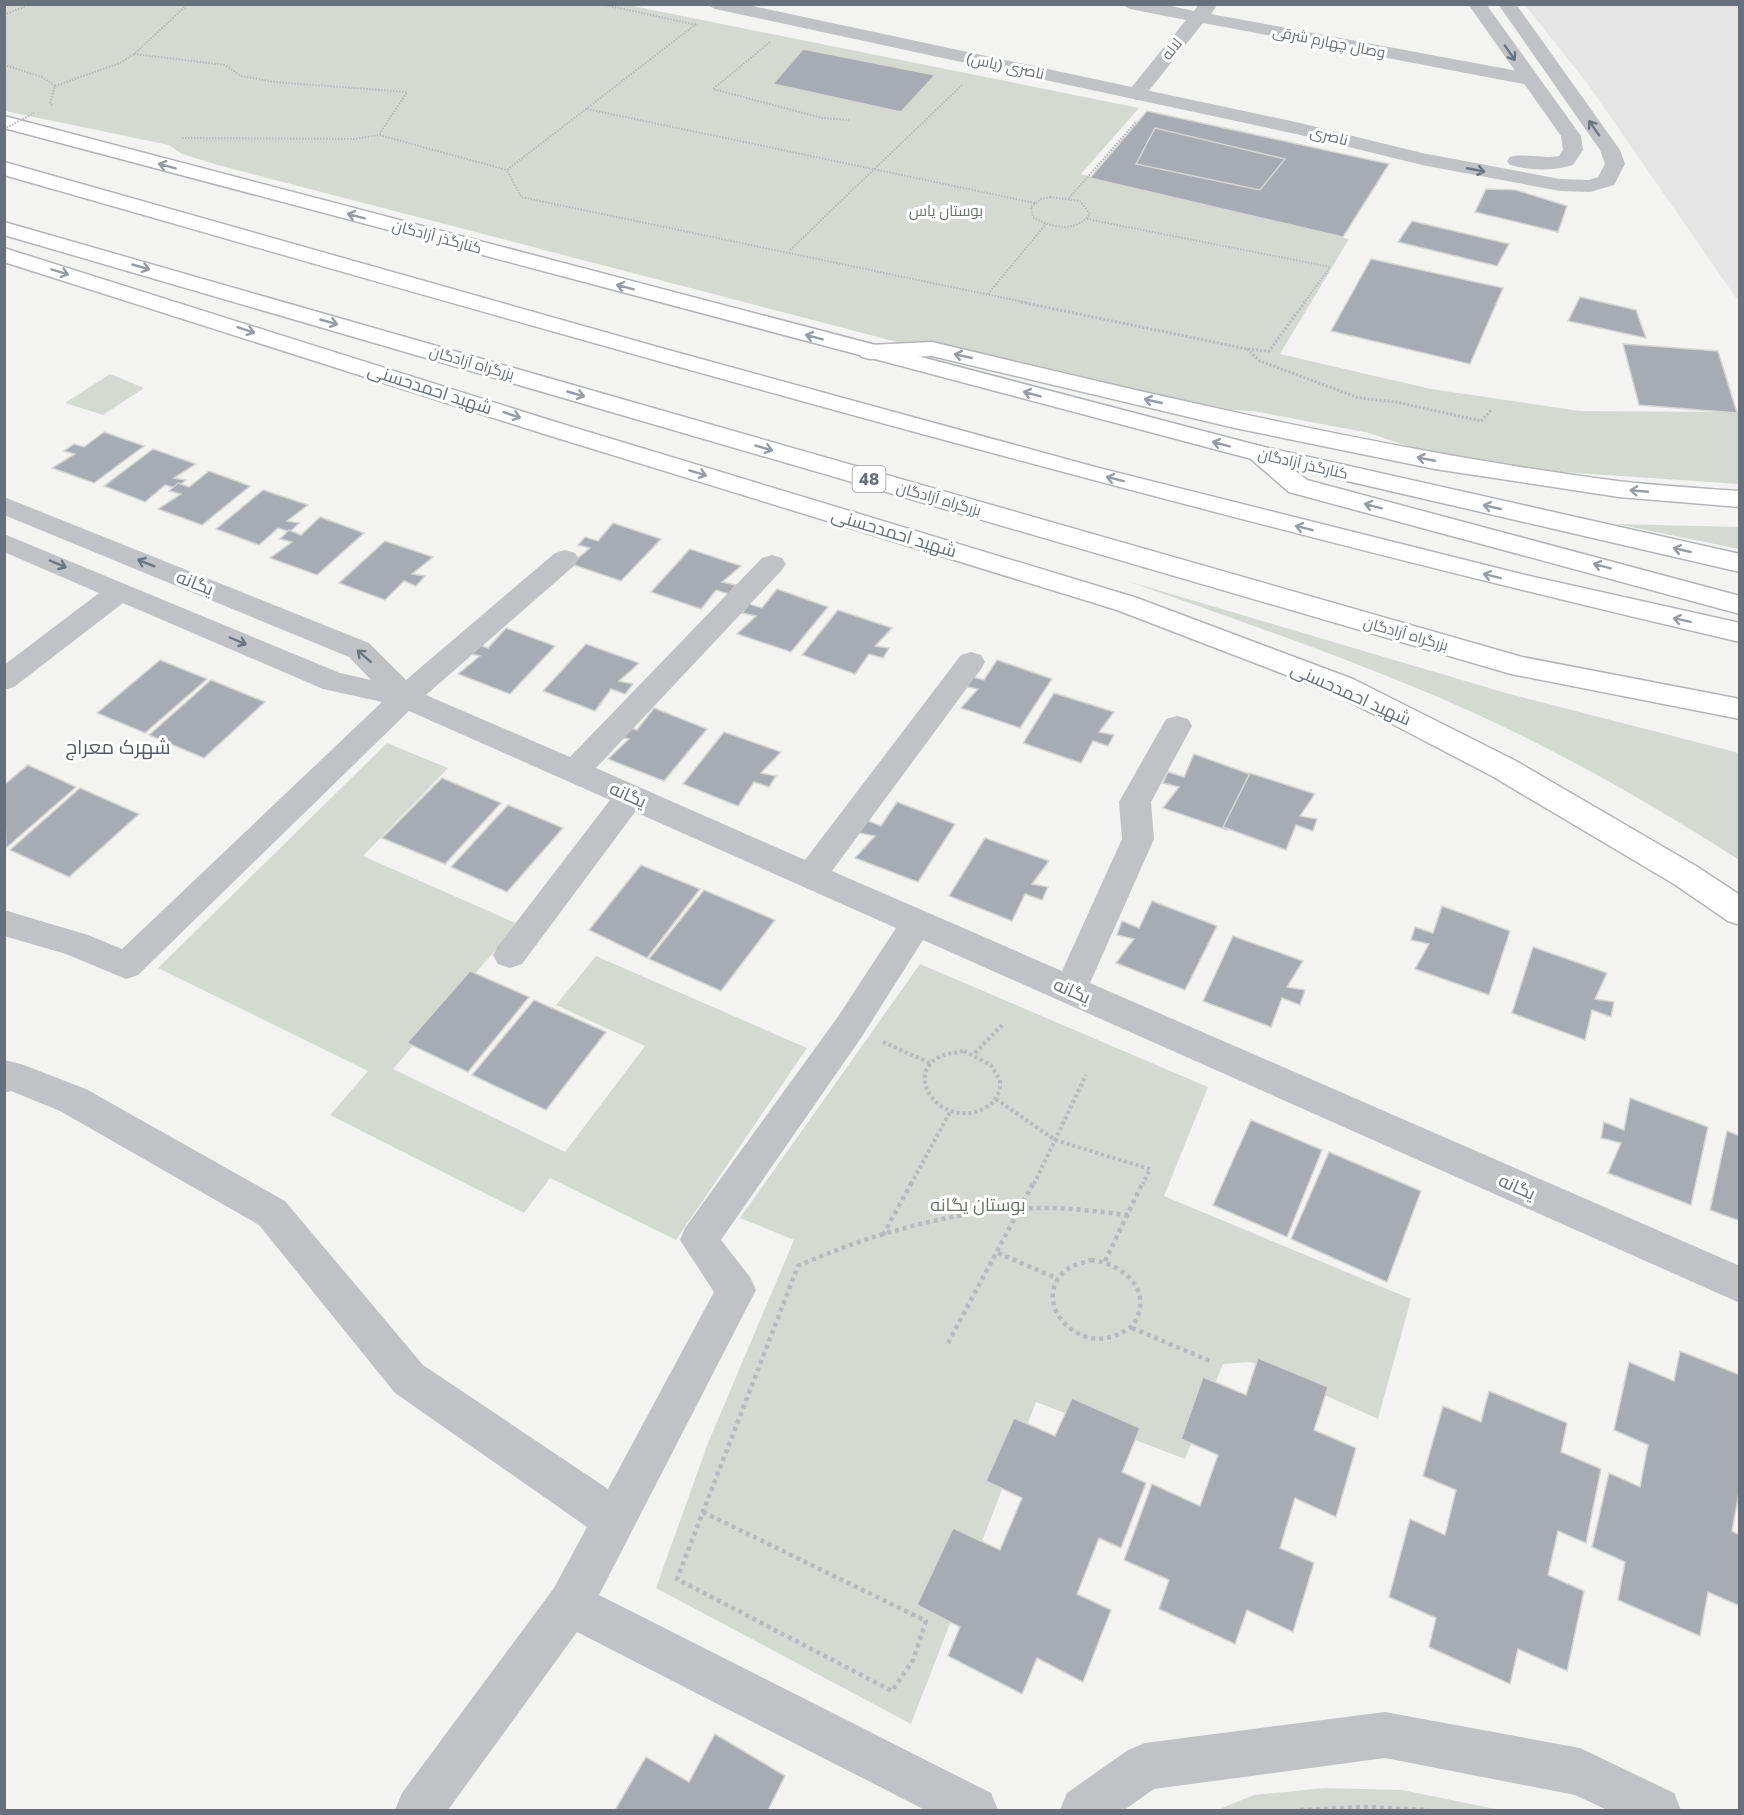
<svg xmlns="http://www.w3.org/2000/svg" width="1744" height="1815" font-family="'Golos Text',Cairo,sans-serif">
	<rect width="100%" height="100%" fill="#f3f4f1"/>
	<polygon fill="#e4e5e4" points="1525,5 1739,5 1739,302 1587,83"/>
	<g fill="#d4dad2">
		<polygon points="4,5 628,5 1139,108 1081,174 1349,239 1280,354 1431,389 1580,411 1739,412 1739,484 1517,469 1440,457 1369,433 1253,411 1188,408 897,342 218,165 182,154 169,145 5,111"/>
		<polygon points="110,374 144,388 103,415 65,403"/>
		<polygon points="1616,524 1739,527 1739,549"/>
		<path d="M1127 581 1506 693 1739 753V860C1649 802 1554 748 1456 705 1349 658 1237 620 1127 581Z"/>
		<polygon points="387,743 448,768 363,856 518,924 393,1069 565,1152 645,1046 556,1005 596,956 807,1048 676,1240 550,1178 524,1213 330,1115 368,1071 158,968"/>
		<polygon points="920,964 1208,1087 1164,1196 1411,1299 1378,1419 1251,1362 1223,1364 1185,1459 1036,1402 911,1724 656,1588 708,1443 794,1240 740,1218"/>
		<polygon points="1324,1788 1402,1790 1500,1810 1217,1810 1254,1795"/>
	</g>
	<g fill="#a7acb2" stroke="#d5d5d3" stroke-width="1.5">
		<polygon points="803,49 935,75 901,112 773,84"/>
		<polygon points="1147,111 1389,164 1343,237 1090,178"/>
		<polygon points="1155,128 1285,159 1260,190 1136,164"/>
		<polygon points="1486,189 1516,190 1567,206 1558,232 1475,212"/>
		<polygon points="1412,221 1509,244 1497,266 1398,242"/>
		<polygon points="1371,259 1503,288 1470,364 1331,331"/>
		<polygon points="1580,297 1636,310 1646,338 1568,321"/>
		<polygon points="1623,344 1718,351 1737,413 1639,405"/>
		<polygon points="104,432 144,446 94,483 52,468 75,454 64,451 74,444 84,447"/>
		<polygon points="153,449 196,464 174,478 186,480 176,488 165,485 145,502 104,486"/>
		<polygon points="209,471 250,486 202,525 158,509 181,494 169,491 178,483 189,487"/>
		<polygon points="263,490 308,505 287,521 299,523 290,532 278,528 259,545 216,529"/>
		<polygon points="320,517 364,533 317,575 270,558 292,542 280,539 289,530 301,535"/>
		<polygon points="613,523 661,539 621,581 571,564 590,548 578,545 585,537 598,541"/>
		<polygon points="385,541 433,557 412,574 425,576 416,586 404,581 385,600 339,583"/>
		<polygon points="690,549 741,566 722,582 736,585 729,594 716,590 701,609 651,592"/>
		<polygon points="777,589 828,607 791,652 737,634 756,616 742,613 749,604 762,608"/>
		<polygon points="838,610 892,628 875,646 889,648 883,658 869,654 855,674 802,655"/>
		<polygon points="506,628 555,646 510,694 458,674 480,656 467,653 475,643 488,648"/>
		<polygon points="586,644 639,663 619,681 633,684 625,694 611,689 595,711 543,691"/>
		<polygon points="160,660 207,679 145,733 97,713"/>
		<polygon points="997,660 1052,679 1020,728 961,708 978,689 963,686 969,676 984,680"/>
		<polygon points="211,680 265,702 204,758 149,735"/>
		<polygon points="1054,693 1114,712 1099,732 1114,735 1108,746 1093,741 1081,763 1023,743"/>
		<polygon points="654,708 707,729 664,781 608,759 629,739 615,736 623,725 637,730"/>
		<polygon points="724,732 781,752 761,773 776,776 769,787 754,782 738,806 683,784"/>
		<polygon points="1194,754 1255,776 1227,830 1163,808 1179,787 1163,783 1168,772 1184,777"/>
		<polygon points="28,765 76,787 6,848 4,785"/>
		<polygon points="1250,773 1315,794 1300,816 1317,819 1313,831 1296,825 1286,850 1223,827"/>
		<polygon points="442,778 501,803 445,864 382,838"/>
		<polygon points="80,788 139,814 69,877 10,850"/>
		<polygon points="897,802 955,824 918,882 855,858 875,836 859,833 866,820 881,826"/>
		<polygon points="508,805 563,828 507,892 451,867"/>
		<polygon points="985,838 1049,861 1032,884 1048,887 1042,900 1025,894 1012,921 949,896"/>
		<polygon points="641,865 700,889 647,958 589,930"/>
		<polygon points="704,890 775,920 721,991 649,959"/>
		<polygon points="1152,901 1217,926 1185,990 1116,963 1134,939 1117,935 1122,921 1139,928"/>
		<polygon points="1442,906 1510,931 1489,995 1415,969 1429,944 1411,940 1415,927 1433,933"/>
		<polygon points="1233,936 1303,961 1287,987 1305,990 1300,1005 1282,998 1271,1027 1203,1001"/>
		<polygon points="1533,947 1607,973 1595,999 1614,1002 1611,1017 1592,1010 1585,1040 1512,1013"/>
		<polygon points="470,971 529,997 468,1072 407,1043"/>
		<polygon points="534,1000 606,1032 546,1110 472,1075"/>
		<polygon points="1630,1098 1708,1127 1691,1205 1608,1173 1621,1143 1601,1138 1604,1122 1624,1130"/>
		<polygon points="1251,1120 1322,1150 1287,1237 1213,1205"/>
		<polygon points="1727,1131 1740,1136 1740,1221 1710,1210"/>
		<polygon points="1329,1152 1421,1191 1387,1282 1291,1239"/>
		<polygon points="1680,1351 1740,1375 1740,1487 1732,1531 1740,1535 1740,1606 1708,1592 1700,1636 1618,1600 1625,1562 1592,1547 1609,1473 1640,1487 1648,1445 1614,1430 1629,1362 1674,1381"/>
		<polygon points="1258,1358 1328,1387 1314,1430 1356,1448 1336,1517 1295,1498 1280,1548 1314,1563 1293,1632 1247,1610 1235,1644 1159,1609 1169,1580 1124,1560 1152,1484 1200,1506 1218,1455 1181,1439 1203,1377 1246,1395"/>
		<polygon points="1489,1391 1567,1423 1561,1452 1601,1469 1586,1543 1558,1531 1548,1575 1584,1591 1567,1671 1518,1649 1510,1684 1429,1647 1436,1618 1389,1597 1410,1519 1445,1535 1456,1490 1423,1476 1443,1406 1481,1422"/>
		<polygon points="1072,1398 1140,1428 1122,1472 1146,1483 1121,1548 1099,1538 1077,1594 1111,1610 1083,1682 1037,1658 1022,1694 948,1656 960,1627 917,1605 953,1528 1000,1550 1022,1498 986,1481 1014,1418 1055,1436"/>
		<polygon points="715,1734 785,1776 768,1810 615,1810 646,1757 689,1782"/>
	</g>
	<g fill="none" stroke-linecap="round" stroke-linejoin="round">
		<defs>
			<polygon id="primary" points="4,116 1260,446 1740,554 1740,572 1248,458 4,128"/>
			<g id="trunk">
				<path d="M4 162 661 348 1095 467 1521 574 1740 623V642C1156 506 580 340 4 175Z"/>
				<polygon points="4,222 1522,657 1740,699 1740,719 1511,674 4,235"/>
				<polygon points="4,248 559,423 1137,598 1353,679 1514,760 1696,866 1740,895 1740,925 1728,921 1674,884 1492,776 1333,693 1117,610 541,433 4,262"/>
				<path d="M932 342C1159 396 1386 451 1617 481 1658 486 1699 488 1740 491V507L1619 497 1435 469 1235 428 932 356 870 359 862 357 858 352 862 347 870 345Z"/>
				<polygon points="1257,445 1266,448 1307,480 1740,596 1740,614 1289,492 1244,453 1248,448"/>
			</g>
		</defs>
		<use href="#primary" stroke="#b1b4b8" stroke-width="3"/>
		<use href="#trunk" stroke="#b3b5b8" stroke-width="3"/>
		<g stroke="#b7b9bc" stroke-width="2" stroke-dasharray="1.5 1.5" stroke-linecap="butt">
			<polyline points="600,4 697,25"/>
			<polyline points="4,15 31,4"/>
			<polyline points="696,24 507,170 521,197 1028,303"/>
			<polyline points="770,42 713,89 822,118 849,120"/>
			<polyline points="134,54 225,65 241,76 275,82 407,92 379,135"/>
			<polyline points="4,65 42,77 55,86 50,103 53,106"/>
			<polyline points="55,86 120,63 134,54 188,4"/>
			<polyline points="587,109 1035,203"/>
			<polyline points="182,138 355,139 379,135 507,170"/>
			<path d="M1050 197 1080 201 1090 214C1076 233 1051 228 1033 217L1031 207 1041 199Z"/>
			<polyline points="1069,198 1136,122"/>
			<polyline points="1087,219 1330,267 1304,303"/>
			<polyline points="790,250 962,85"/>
			<polyline points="988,294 1046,224"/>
		</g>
		<g stroke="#b7b9bc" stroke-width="3" stroke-dasharray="2 2" stroke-linecap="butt">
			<polyline points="1021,302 1247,349 1269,351 1305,302"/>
			<polyline points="1247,349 1260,361 1359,398 1396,402 1481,421 1492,409"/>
		</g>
		<g stroke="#b7b9bc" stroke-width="4" stroke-dasharray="3 3" stroke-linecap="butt">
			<polyline points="883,1042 930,1063"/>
			<path d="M964 1051 991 1065 1000 1080C1001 1094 995 1103 983 1109 942 1129 901 1075 941 1056 948 1053 957 1053 964 1051Z"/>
			<polyline points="975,1053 1002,1025"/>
			<polyline points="996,1099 1055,1140 1150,1169 1143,1184"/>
			<polyline points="911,1184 950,1112"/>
			<polyline points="1034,1184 1086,1075"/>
		</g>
		<g stroke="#b7b9bc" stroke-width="4.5" stroke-dasharray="4 4" stroke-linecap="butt">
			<polyline points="883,1235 912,1182"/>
			<polyline points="998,1253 1056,1278"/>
			<path d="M1091 1260C1119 1263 1151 1286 1137 1318 1133 1327 1126 1331 1117 1335 1077 1353 1029 1302 1066 1270 1072 1265 1083 1263 1091 1260Z"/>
			<polyline points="1105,1261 1143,1182"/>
			<polyline points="1132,1328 1210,1361"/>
			<polyline points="948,1343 1034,1182"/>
			<path d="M703 1512 926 1621 913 1660 892 1691 677 1579 798 1266C875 1232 961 1208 1046 1208 1073 1208 1101 1212 1128 1215"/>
			<polyline points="1300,1810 1364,1807 1429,1810"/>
		</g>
		<g fill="#c0c2c5" fill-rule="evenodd">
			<polygon points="1121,4 1162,4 1194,11 1199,4 1218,4 1211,14 1529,73 1539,79 1529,85 1203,23 1143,98 1136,100 1126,94 1186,20 1130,9"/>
			<polygon points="4,497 369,643 406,680 555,553 565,550 575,553 579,559 575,565 426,695 570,757 762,558 772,555 782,558 786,564 782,570 596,768 805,860 961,655 971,652 981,655 985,662 981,669 832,871 1062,971 1122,839 1119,802 1166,719 1177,716 1188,719 1192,726 1151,802 1154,839 1090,983 1740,1266 1740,1303 923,940 861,1038 721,1240 750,1277 756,1290 599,1595 991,1793 998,1810 925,1810 577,1632 448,1810 395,1810 402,1793 554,1588 587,1527 395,1393 259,1225 60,1111 11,1091 4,1093 4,1060 21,1064 86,1089 285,1201 423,1365 608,1489 714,1292 680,1240 685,1228 837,1018 896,928 635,812 522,964 510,968 498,964 493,955 498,946 610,800 409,711 138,975 126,979 66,954 4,936 4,910 88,935 122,949 382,702 323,689 123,603 14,687 4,690 4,665 99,593 4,552 4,534 340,673 371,680 349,657 4,515"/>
			<polygon points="1385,1712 1580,1748 1674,1793 1681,1810 1607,1810 1575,1795 1385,1758 1154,1789 1124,1810 1060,1810 1067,1793 1128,1750 1145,1743"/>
		</g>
		<g fill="#c0c2c5" fill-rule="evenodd">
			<polygon points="706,4 743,4 1296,122 1422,153 1560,179 1589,180 1598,177 1605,164 1600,150 1498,4 1516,4 1620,150 1625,164 1614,185 1590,192 1560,191 1422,165 1296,134 715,9"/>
			<path d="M1468 4H1486L1581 136 1583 150 1573 165C1552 171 1531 171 1510 165L1507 161 1510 157C1526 153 1542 159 1559 156L1563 150 1561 136Z"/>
		</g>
		<use href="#primary" fill="#fff" fill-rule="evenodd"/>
		<use href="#trunk" fill="#fff" fill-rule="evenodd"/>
		<polyline stroke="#b7b9bc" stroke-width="2" stroke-dasharray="1.5 1.5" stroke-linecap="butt" points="4,129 34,113"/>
	</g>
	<defs><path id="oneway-shaft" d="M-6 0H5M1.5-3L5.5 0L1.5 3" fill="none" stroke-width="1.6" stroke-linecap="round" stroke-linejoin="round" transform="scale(1.5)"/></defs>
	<g stroke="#6b7582">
		<use href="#oneway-shaft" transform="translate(1510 53) rotate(55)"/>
		<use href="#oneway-shaft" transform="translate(1594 128) rotate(-125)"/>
		<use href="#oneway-shaft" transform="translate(1476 170) rotate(11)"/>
		<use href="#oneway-shaft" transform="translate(146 563) rotate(-158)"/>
		<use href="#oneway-shaft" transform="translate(58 564) rotate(23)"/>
		<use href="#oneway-shaft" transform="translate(238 641) rotate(23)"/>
		<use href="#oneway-shaft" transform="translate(364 656) rotate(-139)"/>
	</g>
	<g stroke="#959ca5">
		<use href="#oneway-shaft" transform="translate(167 166) rotate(-165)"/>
		<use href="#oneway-shaft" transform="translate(356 216) rotate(-165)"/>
		<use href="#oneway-shaft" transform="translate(141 267) rotate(16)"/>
		<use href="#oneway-shaft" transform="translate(60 272) rotate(17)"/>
		<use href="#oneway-shaft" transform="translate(625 287) rotate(-165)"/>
		<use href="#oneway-shaft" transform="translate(329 322) rotate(16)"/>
		<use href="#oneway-shaft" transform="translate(246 330) rotate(18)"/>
		<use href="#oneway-shaft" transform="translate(814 337) rotate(-165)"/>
		<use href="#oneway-shaft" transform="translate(963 356) rotate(-167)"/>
		<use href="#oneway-shaft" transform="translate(576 394) rotate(16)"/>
		<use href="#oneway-shaft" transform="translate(1032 394) rotate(-165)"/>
		<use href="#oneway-shaft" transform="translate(1153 401) rotate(-167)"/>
		<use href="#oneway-shaft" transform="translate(512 415) rotate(18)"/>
		<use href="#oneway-shaft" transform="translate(1221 444) rotate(-165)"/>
		<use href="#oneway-shaft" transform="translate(764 448) rotate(16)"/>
		<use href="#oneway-shaft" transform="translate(1426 459) rotate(-169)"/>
		<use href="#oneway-shaft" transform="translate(698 473) rotate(17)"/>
		<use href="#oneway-shaft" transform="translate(1115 479) rotate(-166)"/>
		<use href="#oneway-shaft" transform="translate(1639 491) rotate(-175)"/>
		<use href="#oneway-shaft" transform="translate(1373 506) rotate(-165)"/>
		<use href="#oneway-shaft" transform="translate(1492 507) rotate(-167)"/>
		<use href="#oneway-shaft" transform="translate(1304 528) rotate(-166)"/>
		<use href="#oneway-shaft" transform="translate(1682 550) rotate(-167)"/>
		<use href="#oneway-shaft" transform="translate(1602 566) rotate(-165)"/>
		<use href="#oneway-shaft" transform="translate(1492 576) rotate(-166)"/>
		<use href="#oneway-shaft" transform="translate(1682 620) rotate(-168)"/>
	</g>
	<g text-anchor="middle" stroke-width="6" stroke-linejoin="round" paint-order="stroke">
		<g font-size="15" fill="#67717e" stroke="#fff">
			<text transform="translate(1329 42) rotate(11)" y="5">وصال چهارم شرقی</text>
			<text transform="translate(1172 49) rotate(-51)" y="5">لاله</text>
			<text transform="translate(1005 66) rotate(12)" y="5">ناصری (یاس)</text>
			<text transform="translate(1329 136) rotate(14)" y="5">ناصری</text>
			<text transform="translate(437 237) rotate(15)" y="5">کنارگذر آزادگان</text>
			<text transform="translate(472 363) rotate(16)" y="5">بزرگراه آزادگان</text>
			<text transform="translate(1303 464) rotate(13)" y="5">کنارگذر آزادگان</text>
			<text transform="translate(939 499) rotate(16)" y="5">بزرگراه آزادگان</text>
			<text transform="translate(1406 634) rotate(16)" y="5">بزرگراه آزادگان</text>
		</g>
		<g font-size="15" fill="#667665" stroke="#fff">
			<text x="946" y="216">بوستان یاس</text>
		</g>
		<rect fill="#fff" stroke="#959ca5" stroke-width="1.5" x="852.5" y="466" width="33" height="26" rx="4.5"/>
		<g font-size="16" font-weight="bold" fill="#67717e">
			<text x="869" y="485">48</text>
		</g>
		<g font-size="18" fill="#67717e" stroke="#fff">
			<text transform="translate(430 389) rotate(18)" y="6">شهید احمدحسنی</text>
			<text transform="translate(894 533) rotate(17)" y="6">شهید احمدحسنی</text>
			<text transform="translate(195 583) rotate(22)" y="6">یگانه</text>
			<text transform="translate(1351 694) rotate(24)" y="6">شهید احمدحسنی</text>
			<text transform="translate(628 795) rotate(24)" y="6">یگانه</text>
			<text transform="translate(1072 991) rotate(24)" y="6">یگانه</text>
			<text transform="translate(1517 1187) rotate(24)" y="6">یگانه</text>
		</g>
		<g font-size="18" fill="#667665" stroke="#fff">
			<text x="978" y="1211">بوستان یگانه</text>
		</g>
		<g font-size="20" fill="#545b64" stroke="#fff">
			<text x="118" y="754">شهرک معراج</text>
		</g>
	</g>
	<rect width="1744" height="1815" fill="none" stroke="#67717e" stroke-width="12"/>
</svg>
